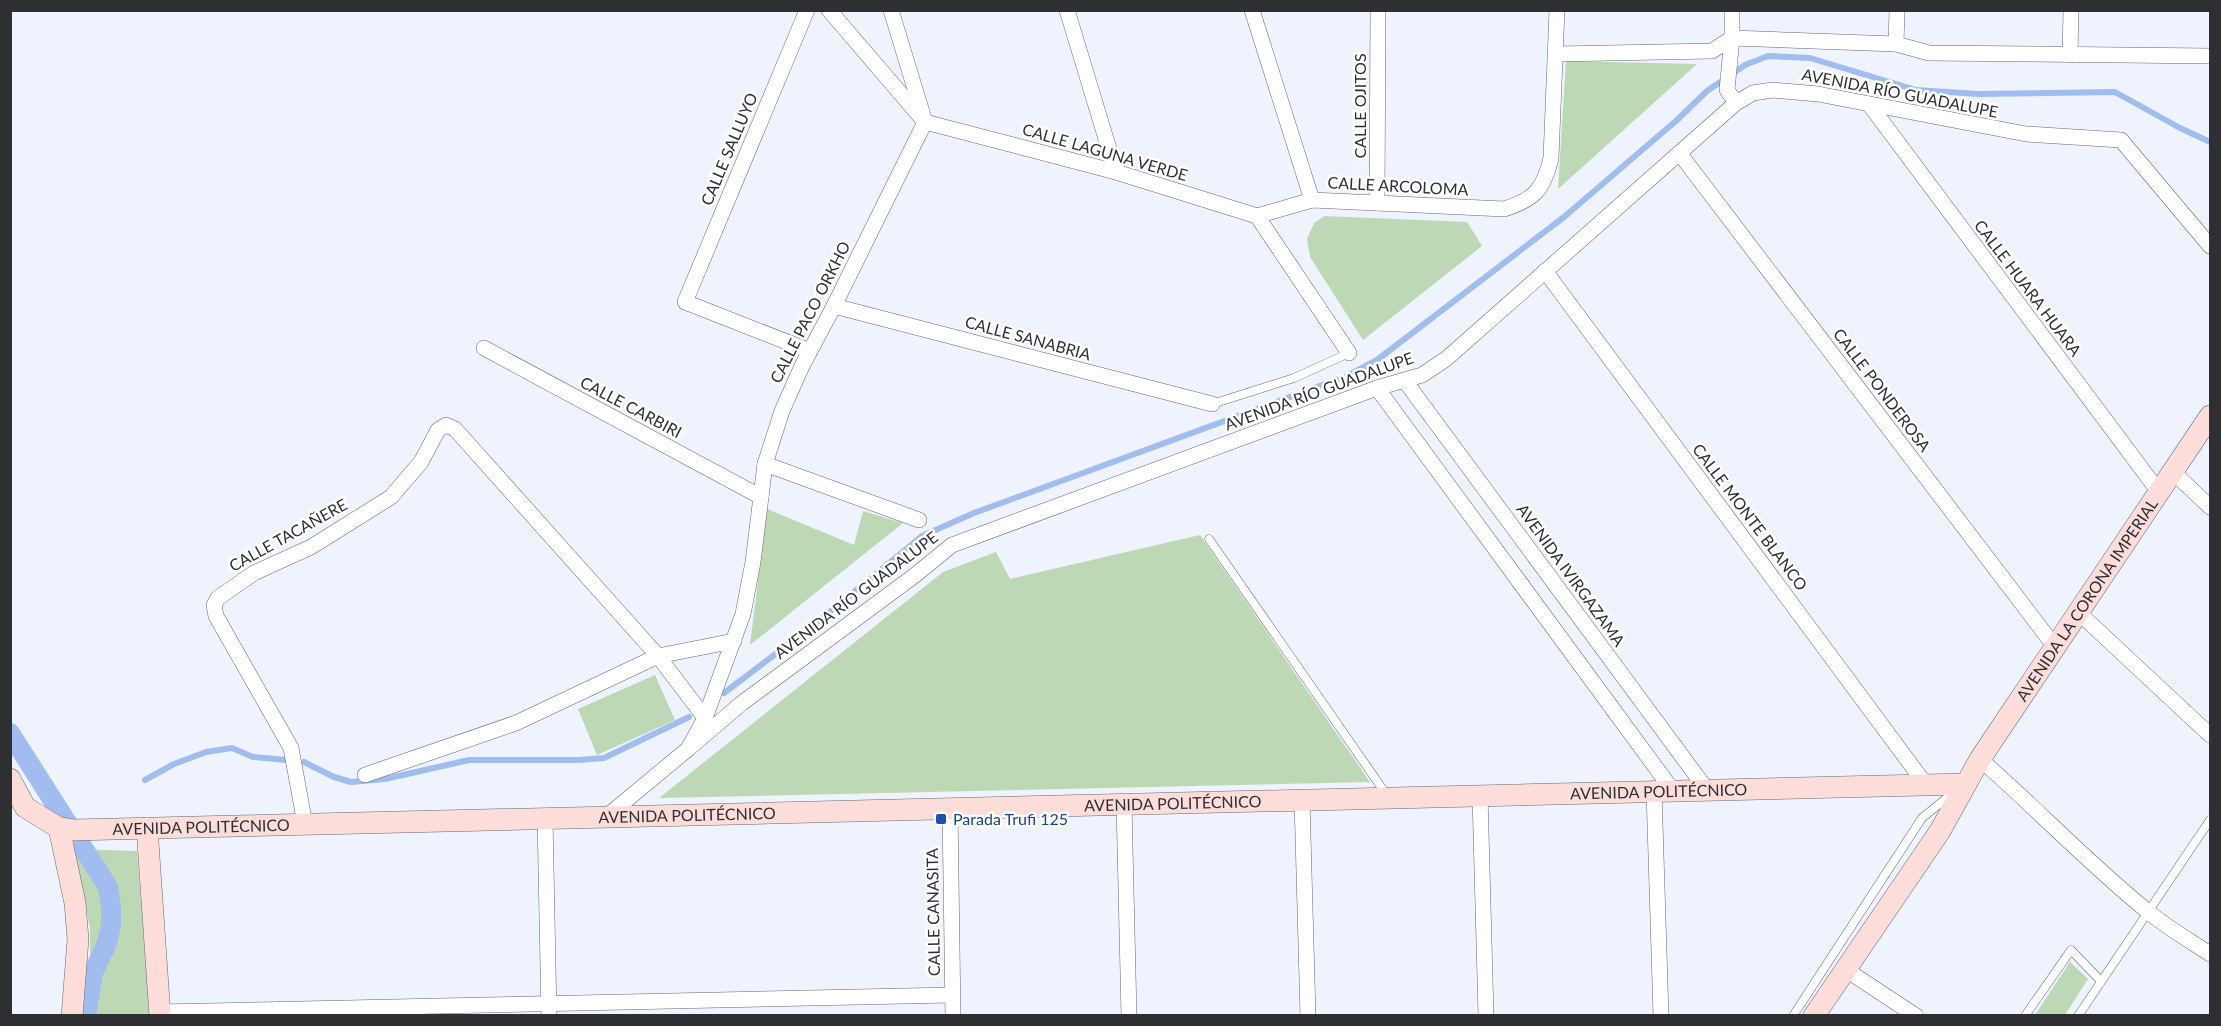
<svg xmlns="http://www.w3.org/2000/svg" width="2221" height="1026" font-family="Lato,sans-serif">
	<rect width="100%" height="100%" fill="#eef3fd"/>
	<g fill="#bdd8b4">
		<polygon points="1566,61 1697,64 1558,189"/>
		<polygon points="1324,216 1467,222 1482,246 1363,340 1310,257 1307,239 1314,223"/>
		<polygon points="767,509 854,545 863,511 903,523 750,645"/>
		<polygon points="1200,535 1370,782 659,798 943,572 996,552 1010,579"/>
		<polygon points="655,675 675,720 597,755 578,709"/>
		<polygon points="74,849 137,851 150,1015 79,1015 90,955 90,928"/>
		<polygon points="2070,962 2088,979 2065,1015 2035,1015"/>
	</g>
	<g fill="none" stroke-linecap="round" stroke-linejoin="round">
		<g stroke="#a1bdf0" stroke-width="6">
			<polyline points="724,693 815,624 922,536 974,513 1347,376 1377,360 1564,217 1677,120 1707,91 1745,65 1768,56 1810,58 1916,90 1979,94 2115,92 2180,128 2210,142"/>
			<polyline points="304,762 334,777 351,782 385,779 469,760 579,760 604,758 689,717"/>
			<polyline points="145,780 174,764 206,752 232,748 253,757 286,760"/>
		</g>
		<polyline stroke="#a1bdf0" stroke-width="20" points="10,733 108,887 111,907 111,925 107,943 93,973 86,1016"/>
		<defs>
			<g id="lane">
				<polyline points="1212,404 1294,378 1349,353"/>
				<polyline points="1209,539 1386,794"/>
				<polyline points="1793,1016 1922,818 1954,792"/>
				<polyline points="2025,1016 2071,950 2101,981"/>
				<polyline points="2078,1016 2210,820"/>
			</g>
			<g id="street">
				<polyline points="807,10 685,302 810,351"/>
				<polyline points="829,10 925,122 1116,172 1257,216 1349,353"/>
				<polyline points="1067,10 1116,172"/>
				<polyline points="1252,10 1312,200"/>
				<polyline points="1732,10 1732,38 1727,90 1736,103"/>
				<polyline points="1732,38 1896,44 1929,53 2210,56"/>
				<polyline points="1896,44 1897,10"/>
				<polyline points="1557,54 1712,51 1732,38"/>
				<polyline points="2070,55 2071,10"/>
				<polyline points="1869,104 2159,492"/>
				<polyline points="1680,154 2055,647"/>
				<polyline points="1377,203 1378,10"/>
				<path d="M1257 216 1312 200 1504 209C1534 200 1544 189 1551 158L1557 10"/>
				<polyline points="1545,271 1926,785"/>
				<polyline points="834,306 1212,404"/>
				<polyline points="484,348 761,497"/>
				<polyline points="1405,381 1707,790"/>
				<polyline points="1377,388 1673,791"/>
				<polyline points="765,464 919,520"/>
				<polyline points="2173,472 2210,507"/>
				<polyline points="2078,612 2210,735"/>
				<polyline points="688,749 742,703 914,576 952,545 1377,388 1422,375 1446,359 1736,103 1753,93 1772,90 1818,94 2026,134 2121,140 2210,246"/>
				<path d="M1980 759C2036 808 2088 863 2146 910 2166 927 2189 940 2210 954"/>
				<polyline points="365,775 516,723 658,656 734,641"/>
				<polyline points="1654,791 1661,1016"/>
				<polyline points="1480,795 1486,1016"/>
				<polyline points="1302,800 1308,1016"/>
				<polyline points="1124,804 1129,1016"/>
				<polyline points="950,808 953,1016"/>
				<polyline points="606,817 688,749 705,718 743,614 753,562 765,464 782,411 802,366 834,306 925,122 891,10"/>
				<polyline points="545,818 549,1016"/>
				<polyline points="305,824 291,748 216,616 214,605 218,598 254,573 311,547 391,497 421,462 438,430 446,425 455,429 658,656 705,718"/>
				<polyline points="1845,969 1916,1016"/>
				<polyline points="160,1012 952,995"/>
			</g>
			<g id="secondary">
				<path id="s1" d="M10 779 25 807 59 828 73 830 1965 784"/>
				<polyline points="59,828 75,903 78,939 72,1016"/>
				<polyline points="147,828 160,1016"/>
				<path id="s2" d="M1814 1016 1940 831 1980 759 2210 416"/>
			</g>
		</defs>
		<use href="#lane" stroke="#646871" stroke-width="9"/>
		<use href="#street" stroke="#646871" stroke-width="16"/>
		<use href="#secondary" stroke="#646871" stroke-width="22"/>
		<use href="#lane" stroke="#fff" stroke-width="8"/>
		<use href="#street" stroke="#fff" stroke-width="15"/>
		<use href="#secondary" stroke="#fcddda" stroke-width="21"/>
	</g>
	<rect fill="#1a4fb4" stroke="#fff" stroke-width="2" x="935" y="813" width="12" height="12" rx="3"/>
	<g text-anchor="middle" stroke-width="5" stroke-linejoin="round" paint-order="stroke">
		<g font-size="16" fill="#2d2f33" stroke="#fff">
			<text transform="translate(1900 93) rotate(11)" y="6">AVENIDA RÍO GUADALUPE</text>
			<text transform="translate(1360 106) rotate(-90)" y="6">CALLE OJITOS</text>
			<text transform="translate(729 149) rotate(-67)" y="6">CALLE SALLUYO</text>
			<text transform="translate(1105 152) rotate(16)" y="6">CALLE LAGUNA VERDE</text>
			<text transform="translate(1398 186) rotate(3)" y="6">CALLE ARCOLOMA</text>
			<text transform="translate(2028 288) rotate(53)" y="6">CALLE HUARA HUARA</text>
			<text transform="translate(810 312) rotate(-63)" y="6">CALLE PACO ORKHO</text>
			<text transform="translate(1028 338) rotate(15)" y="6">CALLE SANABRIA</text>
			<text transform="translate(1882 390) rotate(53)" y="6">CALLE PONDEROSA</text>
			<text transform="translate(1319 391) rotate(-20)" y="6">AVENIDA RÍO GUADALUPE</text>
			<text transform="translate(631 407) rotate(28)" y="6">CALLE CARBIRI</text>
			<text transform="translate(1750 517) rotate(53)" y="6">CALLE MONTE BLANCO</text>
			<text transform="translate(288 535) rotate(-29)" y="6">CALLE TACAÑERE</text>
			<text transform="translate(1571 575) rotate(54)" y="6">AVENIDA IVIRGAZAMA</text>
			<text transform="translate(856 595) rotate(-37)" y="6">AVENIDA RÍO GUADALUPE</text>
			<text dy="6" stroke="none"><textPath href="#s2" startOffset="498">AVENIDA LA CORONA IMPERIAL</textPath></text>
			<text dy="6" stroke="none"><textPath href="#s1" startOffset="1672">AVENIDA POLITÉCNICO</textPath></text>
			<text dy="6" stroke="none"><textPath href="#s1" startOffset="1186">AVENIDA POLITÉCNICO</textPath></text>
			<text dy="6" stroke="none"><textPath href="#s1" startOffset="700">AVENIDA POLITÉCNICO</textPath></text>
			<text dy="6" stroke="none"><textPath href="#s1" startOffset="214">AVENIDA POLITÉCNICO</textPath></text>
			<text transform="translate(933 912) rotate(-91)" y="6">CALLE CANASITA</text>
		</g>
		<g font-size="16" fill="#164399" stroke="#fff" text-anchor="start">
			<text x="953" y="825">Parada Trufi 125</text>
		</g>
	</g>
	<rect width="2221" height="1026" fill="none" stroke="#2d2f33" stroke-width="24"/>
</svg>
